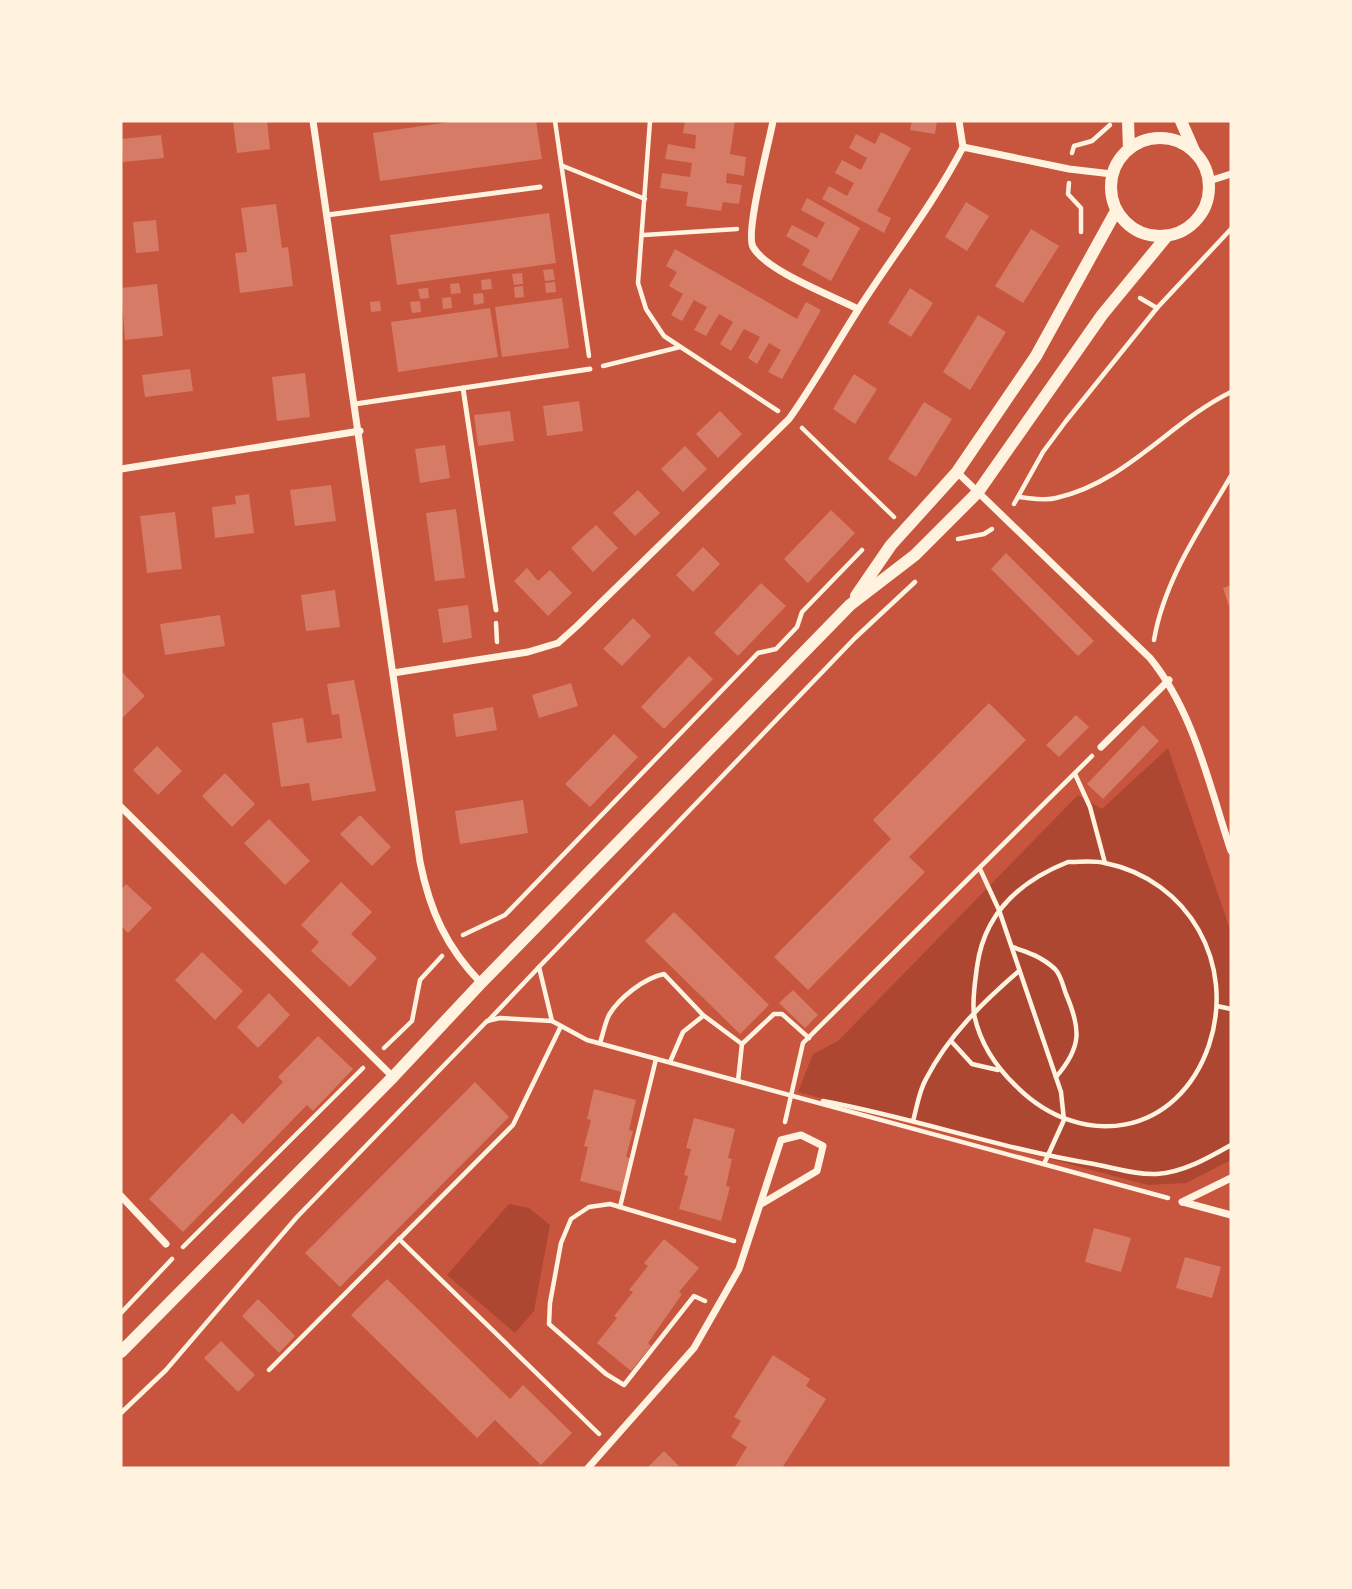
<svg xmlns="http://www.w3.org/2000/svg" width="1352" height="1589" font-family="'Source Serif 4',serif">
	<rect width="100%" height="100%" fill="#c8553d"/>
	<g fill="#ae4732">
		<polygon points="1168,748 1231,932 1231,1160 1186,1183 1148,1185 798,1092 813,1054 838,1041 1078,795 1102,809"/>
		<polygon points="509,1204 529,1208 550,1225 534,1311 515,1333 447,1275"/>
	</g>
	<g fill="#d67c66">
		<polygon points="233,121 267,121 270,149 237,153"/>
		<polygon points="457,121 536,121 542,159 380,181 373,133"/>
		<polygon points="685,121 735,121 730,154 746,157 744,176 727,173 726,183 742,185 739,204 723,202 721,211 686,206 688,192 660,188 662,173 690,177 692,163 665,159 668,144 695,149 696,135 683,133"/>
		<polygon points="912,121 937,121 935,134 910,130"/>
		<polygon points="881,132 911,148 877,211 891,218 884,233 822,199 829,186 847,196 854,183 835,173 842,160 861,170 867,158 849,148 856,134 875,144"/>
		<polygon points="161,135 164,158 123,162 121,139"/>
		<polygon points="807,198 860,228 831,281 802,265 810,250 786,236 792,225 817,238 825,223 801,210"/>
		<polygon points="966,202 989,216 967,251 945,237"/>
		<polygon points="276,204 282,248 288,247 293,286 240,293 235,253 247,252 241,208"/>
		<polygon points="549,213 556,263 397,285 390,235"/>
		<polygon points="156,220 159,251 136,253 133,222"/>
		<polygon points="1031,229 1059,246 1023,303 995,286"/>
		<polygon points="675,249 797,319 806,302 821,310 782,379 768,372 781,350 769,343 757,364 748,358 760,337 744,329 731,351 720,344 733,322 719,314 706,336 694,330 707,307 694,300 682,321 671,315 683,294 669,286 677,272 666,266"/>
		<polygon points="553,269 555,280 545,281 543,270"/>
		<polygon points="522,273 523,284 514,285 512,274"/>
		<polygon points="491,279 492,289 482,290 481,280"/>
		<polygon points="555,282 556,292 546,293 545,283"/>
		<polygon points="459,283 461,293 451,294 450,284"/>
		<polygon points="157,284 163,336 125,340 121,288"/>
		<polygon points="523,286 524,297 515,298 514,287"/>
		<polygon points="428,288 429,298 420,299 418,289"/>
		<polygon points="910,288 933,303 911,337 888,323"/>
		<polygon points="483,293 484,303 474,305 473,294"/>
		<polygon points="451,297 452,308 443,309 442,298"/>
		<polygon points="562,298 569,348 502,357 495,307"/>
		<polygon points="380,301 381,311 371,312 370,302"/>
		<polygon points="420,301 421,312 412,313 410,302"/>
		<polygon points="490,308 498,357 398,372 391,322"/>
		<polygon points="978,315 1006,332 970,390 943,372"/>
		<polygon points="190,369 193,391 145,397 142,375"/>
		<polygon points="305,373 310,417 277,421 272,377"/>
		<polygon points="854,374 877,389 855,424 833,409"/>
		<polygon points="579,401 583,431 547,436 543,406"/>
		<polygon points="924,402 952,419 916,477 888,459"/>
		<polygon points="510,411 514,441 478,446 474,415"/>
		<polygon points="720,411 742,434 718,458 696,434"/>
		<polygon points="445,445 450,478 420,483 415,449"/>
		<polygon points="685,446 707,469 683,492 661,469"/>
		<polygon points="331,485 336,521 295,526 290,490"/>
		<polygon points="638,490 660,513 635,536 613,513"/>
		<polygon points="249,494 254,533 215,538 212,507 236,504 235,496"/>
		<polygon points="456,509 465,578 435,581 426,513"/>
		<polygon points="831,510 855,533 808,583 784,559"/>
		<polygon points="175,512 182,569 147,573 140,516"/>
		<polygon points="596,525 618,548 593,572 571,548"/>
		<polygon points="703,547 720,564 693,592 676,575"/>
		<polygon points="1006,553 1094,641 1078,656 991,569"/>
		<polygon points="527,568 538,581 550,570 572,593 548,616 514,581"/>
		<polygon points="761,583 786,606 738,656 714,633"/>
		<polygon points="1231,585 1231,612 1223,588"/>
		<polygon points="335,590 340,627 306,631 301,595"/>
		<polygon points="468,605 472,638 443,643 438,609"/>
		<polygon points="220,615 225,646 165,655 160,624"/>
		<polygon points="633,618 651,636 622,666 603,649"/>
		<polygon points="689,656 713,679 664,729 641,707"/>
		<polygon points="121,671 145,696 121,719"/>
		<polygon points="354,680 376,791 312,801 309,783 281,787 272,723 303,718 307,743 342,738 339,714 332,715 327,684"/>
		<polygon points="571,683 578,706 539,718 532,695"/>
		<polygon points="989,703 1026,740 909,857 925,872 808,990 774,957 891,839 873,820"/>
		<polygon points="493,707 497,730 456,737 453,714"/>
		<polygon points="1076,715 1089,727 1059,757 1046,745"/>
		<polygon points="1143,725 1159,741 1103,799 1087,784"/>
		<polygon points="614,734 638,757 590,807 565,784"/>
		<polygon points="157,746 182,771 158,795 133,770"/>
		<polygon points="225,773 255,804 232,827 202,796"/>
		<polygon points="523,800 528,833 460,844 455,811"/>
		<polygon points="360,815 391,847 372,866 340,834"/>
		<polygon points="269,819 310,861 285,885 244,843"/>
		<polygon points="341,882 372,912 351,934 377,958 350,987 311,951 319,942 301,925"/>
		<polygon points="126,884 152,908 128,933 121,926 121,890"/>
		<polygon points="674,912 769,1005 740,1034 645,941"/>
		<polygon points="202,952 243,991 215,1020 175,980"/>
		<polygon points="793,990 818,1015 805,1028 779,1003"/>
		<polygon points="269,993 290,1015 258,1048 237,1027"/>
		<polygon points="318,1036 353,1069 313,1111 307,1105 183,1232 149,1199 232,1113 243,1124 283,1082 278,1077"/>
		<polygon points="475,1082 509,1117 340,1287 305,1253"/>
		<polygon points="594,1089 636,1100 629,1130 633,1131 626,1157 630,1158 622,1192 580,1181 588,1147 584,1146 591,1120 587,1119"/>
		<polygon points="694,1118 735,1129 728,1158 732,1159 726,1186 730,1187 721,1221 679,1209 688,1176 684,1175 691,1149 686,1148"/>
		<polygon points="1094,1228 1131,1238 1121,1272 1085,1262"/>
		<polygon points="664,1239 699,1268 679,1292 682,1294 648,1343 651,1346 631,1371 597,1343 617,1318 614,1316 633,1292 629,1290 648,1266 644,1263"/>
		<polygon points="1185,1257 1221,1267 1212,1298 1176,1288"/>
		<polygon points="387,1279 510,1399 523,1385 572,1433 541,1465 495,1420 477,1438 351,1315"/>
		<polygon points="258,1299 295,1336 279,1353 242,1316"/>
		<polygon points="221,1341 255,1375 238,1392 204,1358"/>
		<polygon points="773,1355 810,1379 806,1386 826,1399 782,1468 734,1468 747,1447 731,1437 741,1421 734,1417"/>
		<polygon points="664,1451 679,1466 647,1468"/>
	</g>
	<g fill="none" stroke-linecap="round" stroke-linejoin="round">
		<g stroke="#fff3e0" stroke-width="4.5">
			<polyline points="555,121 589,356"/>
			<polyline points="650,121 638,283 646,309 664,336 778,411"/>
			<polyline points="1072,153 1074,146 1092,141 1110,125"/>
			<polyline points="563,166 645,199"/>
			<polyline points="1069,183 1068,194 1081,208 1081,232"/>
			<polyline points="644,235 737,229"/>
			<polyline points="1140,298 1157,308"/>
			<polyline points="603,366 680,347"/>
			<polyline points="802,428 894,517"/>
			<path d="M1018 497C1030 498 1045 501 1056 498 1125 483 1170 422 1231 392"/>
			<polyline points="1014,504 1043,452 1066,421 1157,308 1231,229"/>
			<polyline points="958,539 984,534 992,529"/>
			<polyline points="496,623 497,642"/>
			<path d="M1154 640C1164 580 1201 527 1231 476"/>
			<polyline points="1075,774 1090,807 1105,863"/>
			<path d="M1068 862C1080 862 1094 860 1105 863 1189 880 1236 964 1209 1045 1178 1136 1082 1152 1016 1086 995 1066 980 1044 974 1014 972 1000 975 982 977 967 984 913 1020 881 1068 862Z"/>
			<polyline points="980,869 999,910 1061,1092 1064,1120 1044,1164"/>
			<polyline points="463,935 505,915 758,653 776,649 797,627 802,612 862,550"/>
			<path d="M1012 947C1028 952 1042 957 1055 969 1061 975 1063 986 1066 994 1081 1029 1082 1047 1056 1077"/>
			<polyline points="1217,1006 1231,1009"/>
			<polyline points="488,1021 539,967"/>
			<polyline points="552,1021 539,967 855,638 915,582"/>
			<polyline points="951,1041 972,1064 998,1070"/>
			<path d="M600 1043C603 1034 605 1023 609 1015 619 998 644 978 664 974L703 1015 742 1044 774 1014H782L809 1038"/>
			<polyline points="384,1048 412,1021 420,980 442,956"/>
			<polyline points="670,1062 683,1032 703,1016"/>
			<polyline points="738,1081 742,1044"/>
			<path d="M823 1101C915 1118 1002 1149 1094 1164 1115 1168 1136 1175 1157 1174 1184 1172 1208 1158 1231 1145"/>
			<path d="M913 1121C917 1107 919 1091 926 1079 948 1036 983 1002 1019 971"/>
			<polyline points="785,1122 803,1043 1092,756"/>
			<polyline points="620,1207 656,1059"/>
			<polyline points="399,1239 599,1434"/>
			<polyline points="183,1247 363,1068"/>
			<polyline points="705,1301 694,1296 624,1385 606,1374 549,1324 550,1303 561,1243 571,1219 589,1207 610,1204 734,1241"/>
			<polyline points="121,1313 172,1259"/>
			<polyline points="269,1370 513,1125 561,1026"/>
			<polyline points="121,1413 166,1370 297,1217 487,1021 500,1018 552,1021 587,1040 1168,1198"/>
		</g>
		<g stroke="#fff3e0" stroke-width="5">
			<polyline points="327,215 540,187"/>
			<polyline points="463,388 496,610"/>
			<polyline points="355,404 590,369"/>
		</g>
		<g stroke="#fff3e0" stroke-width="7">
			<path d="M313 121 420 862C430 911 446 947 481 983"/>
			<path d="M773 121C769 143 745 232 753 247 766 271 833 296 858 309"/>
			<polyline points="959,121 963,147"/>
			<polyline points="1209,181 1231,174"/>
			<polyline points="121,469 360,431"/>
			<path d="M957 472 1150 658C1194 712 1209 785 1231 851"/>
			<path d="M393 673 528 652 558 643 577 626 789 419C814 384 835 346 858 310 893 255 933 205 963 147L1069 169 1112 174"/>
			<polyline points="1101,747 1169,680"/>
			<polyline points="121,807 393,1077"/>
			<polyline points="121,1196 166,1244"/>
			<polyline points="1182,1202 1231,1178"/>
			<polyline points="1183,1202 1231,1215"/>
			<polyline points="588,1468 694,1348 739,1269 781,1140 801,1135 823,1146 817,1171 763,1203"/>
		</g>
		<g stroke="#fff3e0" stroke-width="12">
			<polyline points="1128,121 1129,149"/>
			<polyline points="1181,121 1195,153"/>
			<circle cx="1160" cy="187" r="49"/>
			<polyline points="856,596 891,545 957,472 1036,356 1116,211"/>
			<polyline points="121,1352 393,1077 481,983 850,605 915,555 978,492 1102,315 1167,236"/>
		</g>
	</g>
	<rect width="1352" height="1589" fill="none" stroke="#fff3e0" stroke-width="245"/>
</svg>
